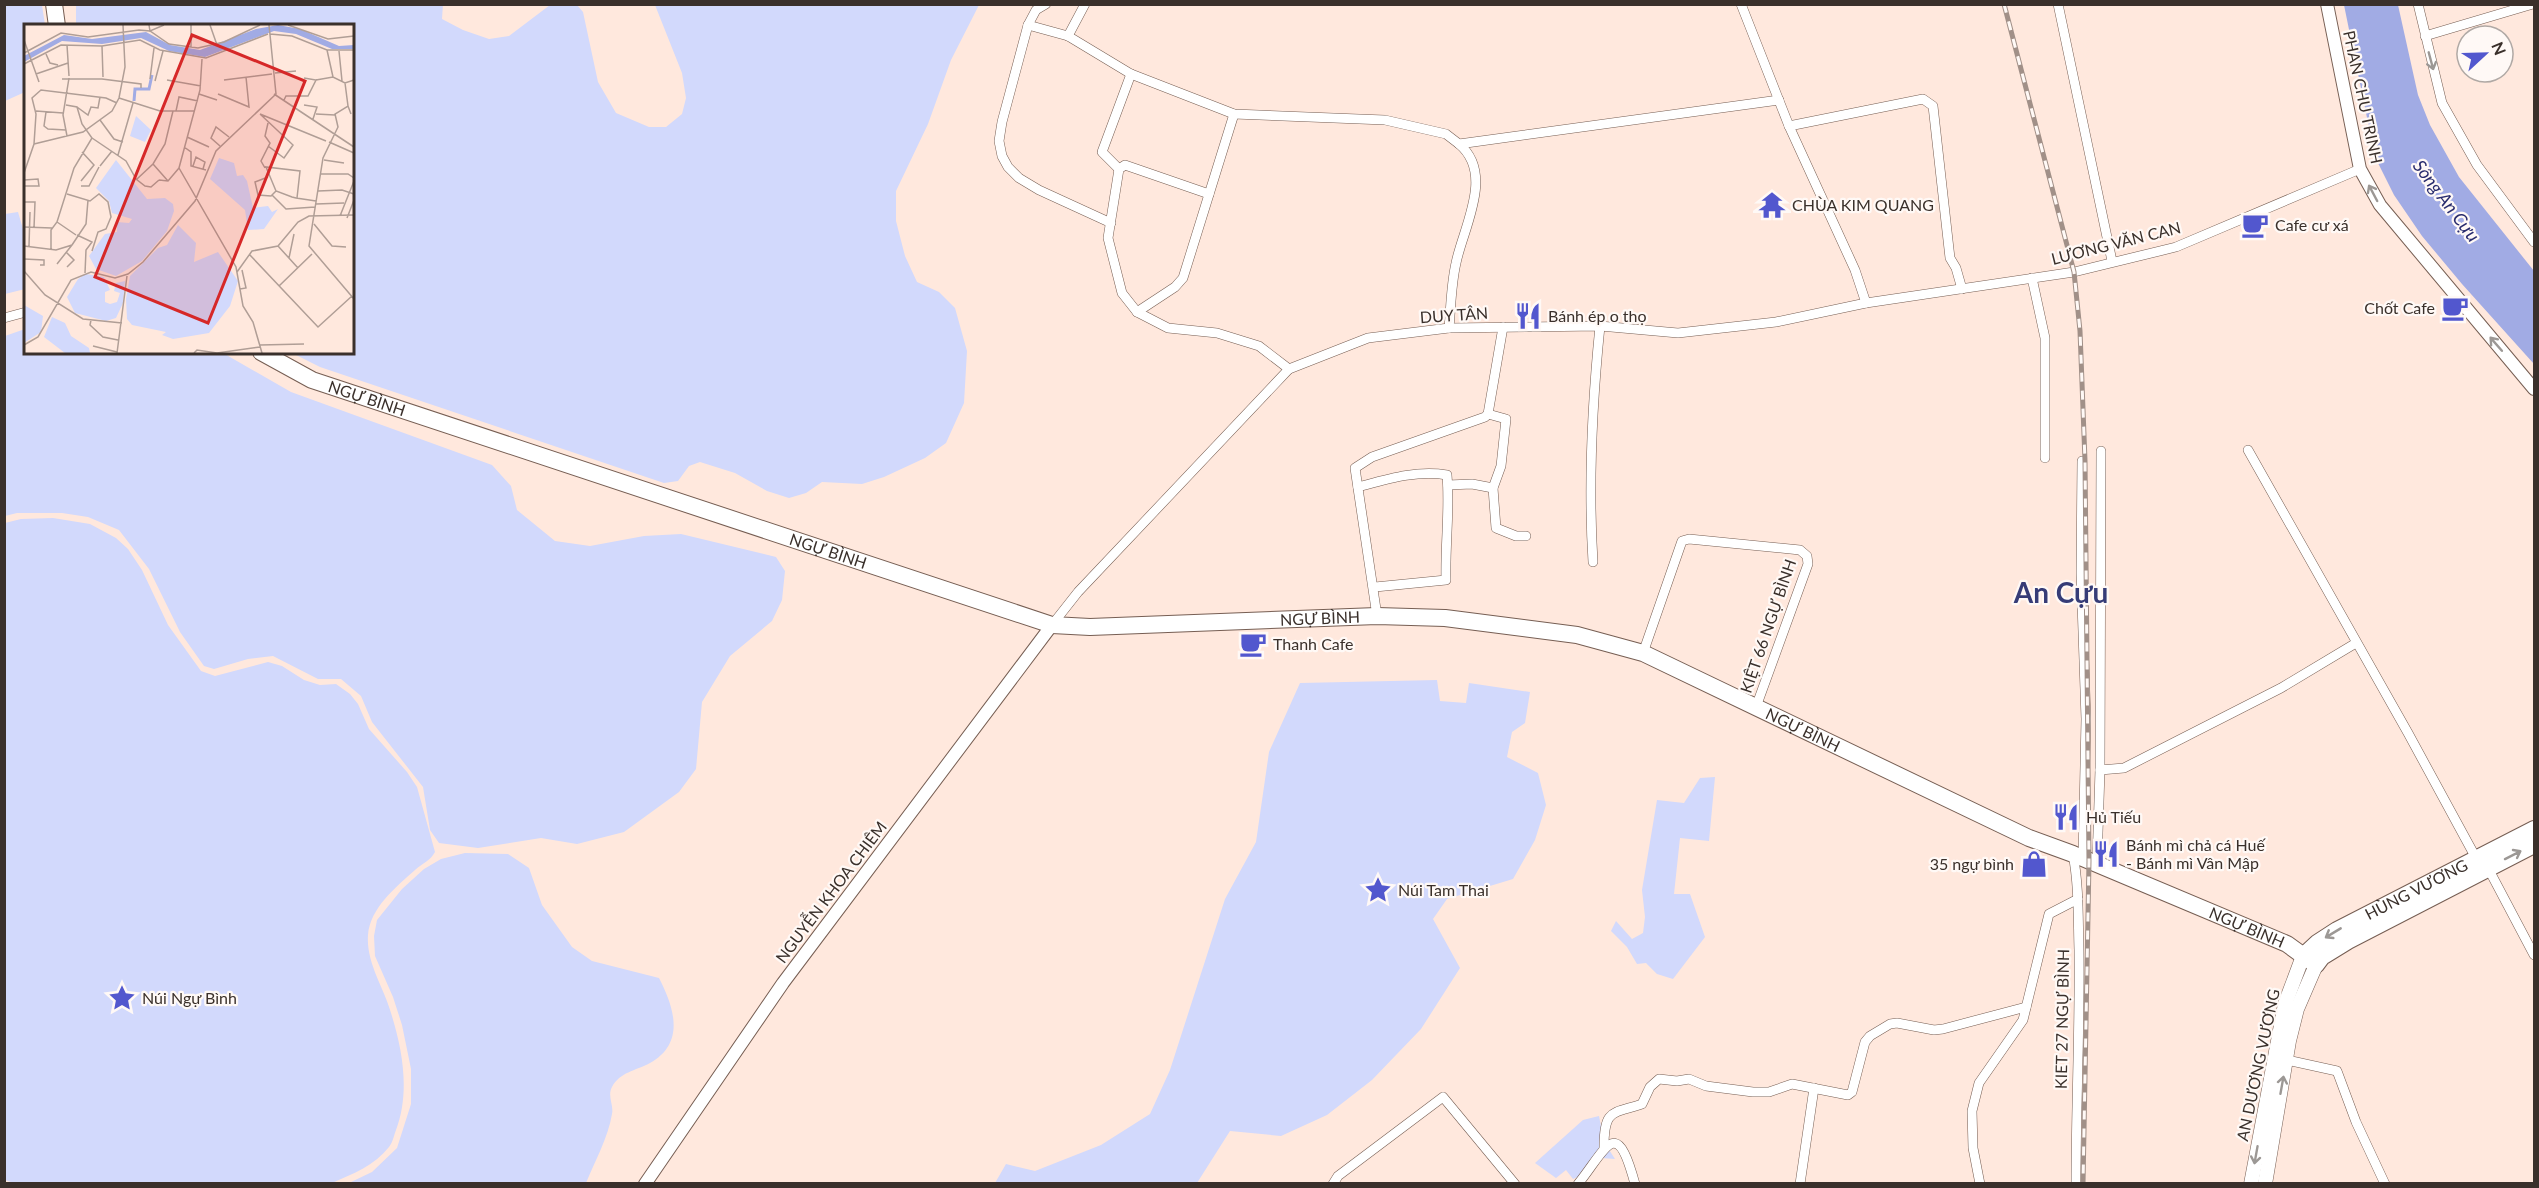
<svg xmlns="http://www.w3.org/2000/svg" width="2539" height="1188" font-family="Lato,sans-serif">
	<rect width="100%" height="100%" fill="#ffe8dd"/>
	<g fill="#d2d9fc">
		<polygon points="5,4 42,5 45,25 26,26 25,92 5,101"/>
		<polygon points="443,4 442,19 463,30 489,39 509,36 550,5 577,5 583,12 598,82 616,113 649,127 666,127 682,114 686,98 682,73 655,5 979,5 951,60 928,124 896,191 896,221 905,256 917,282 939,292 955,308 967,351 964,403 946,443 925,458 884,477 862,484 822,482 806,493 789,498 767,491 735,473 700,462 689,466 678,481 664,483 320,367 292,353 352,352 352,26 76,25 76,5"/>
		<polygon points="18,212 25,236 25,289 5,294 5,214"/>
		<polygon points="25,329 26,352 223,353 291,392 492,465 511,486 517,510 555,541 590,546 644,536 681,534 776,557 785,571 782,600 772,621 730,656 702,702 696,769 679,792 624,832 577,844 541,838 478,848 439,843 430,830 423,787 372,722 361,696 341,679 318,679 273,656 248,659 214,669 204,666 180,632 149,569 119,530 88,517 62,513 17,513 5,516 5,336"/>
		<path d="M53 518 90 524 116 538 128 549 142 570 168 625 201 671 215 676 268 662 282 666 304 680 320 685 336 684 350 694 358 704 369 729 407 772 417 787 435 852C430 861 423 863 415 870 396 887 370 908 368 935 366 963 384 988 391 1013 403 1051 410 1093 396 1130 394 1135 393 1142 389 1147 375 1165 353 1174 332 1183L17 1184 5 1180V523L21 519Z"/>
		<polygon points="1437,680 1440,701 1466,703 1469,683 1530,692 1525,723 1512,732 1507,757 1538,773 1546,805 1535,840 1513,879 1447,899 1433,919 1460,968 1421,1029 1372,1080 1327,1115 1281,1136 1230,1131 1197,1183 995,1183 1006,1164 1035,1171 1101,1145 1150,1114 1170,1070 1225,899 1256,842 1269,752 1300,683"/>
		<polygon points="1715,777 1709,841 1680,838 1674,894 1690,894 1705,937 1673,979 1657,974 1646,963 1637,964 1627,947 1611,931 1616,921 1632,939 1643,933 1645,917 1642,890 1657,800 1684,803 1700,778"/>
		<path d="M465 853 508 854 529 868 542 905 572 947 592 961 659 978C674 1007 686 1043 650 1063 635 1071 620 1072 612 1087 607 1096 614 1105 612 1114 608 1138 595 1161 586 1183H349L372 1172 397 1148 411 1104V1069L402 1025 393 997 375 956 374 936 377 920 402 889 424 869 441 859Z"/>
		<polygon points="1599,1116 1604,1142 1615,1159 1601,1158 1587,1173 1573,1179 1566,1170 1556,1178 1535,1163 1583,1120"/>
	</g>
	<polygon fill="#a1abe4" points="2344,5 2398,5 2418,95 2430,125 2459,177 2534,271 2534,364 2462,284 2422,236 2394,195 2375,157"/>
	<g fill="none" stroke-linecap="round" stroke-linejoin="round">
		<defs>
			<g id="street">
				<polyline points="1046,4 1036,10 1028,25 1002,122 999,141 1002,156 1008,167 1019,178 1039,190 1111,223"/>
				<polyline points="1741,4 1789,126 1855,270 1866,303"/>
				<polyline points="2058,4 2112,261"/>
				<polyline points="2418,4 2442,103 2477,165 2534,242"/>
				<polyline points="1028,25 1068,36 1131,74 1234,114 1385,120 1446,134 1459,144 1779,100"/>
				<polyline points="1068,36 1085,4"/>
				<polyline points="2425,36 2533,4"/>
				<polyline points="1789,126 1923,99 1933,106 1950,258 1956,268 1962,289"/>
				<polyline points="1119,169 1102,152 1131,74"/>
				<polyline points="1209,194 1125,165 1119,169 1108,238 1122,293 1137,312 1168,328 1217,333 1259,346 1289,369"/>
				<polyline points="2032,278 2045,338 2045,458"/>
				<polyline points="1137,312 1175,287 1183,278 1234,114"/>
				<polyline points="4,318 26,312"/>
				<path d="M1449 328C1451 306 1451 285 1456 263 1463 228 1495 174 1459 144"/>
				<polyline points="1488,414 1506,419 1501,466 1493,488 1496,528 1516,536 1526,536"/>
				<polyline points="2248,450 2408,733 2476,858"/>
				<polyline points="2101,451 2100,770 2124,768 2281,688 2356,643"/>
				<polyline points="2082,461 2081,573 2086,719 2083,859"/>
				<polyline points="1448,485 1472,484 1493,488"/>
				<path d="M1358 487C1388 479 1416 470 1447 475 1450 510 1445 544 1446 580L1375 587"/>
				<path d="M1593 562C1588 483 1592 405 1600 326"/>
				<polyline points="1377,616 1355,468 1372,457 1485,417 1488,414 1503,327"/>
				<polyline points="1052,625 1078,592 1289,369 1368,338 1449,328 1600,326 1678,333 1776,322 1866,303 2074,272 2176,247 2360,169"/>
				<polyline points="1643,653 1682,541 1689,539 1800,550 1807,556 1808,564 1756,707"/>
				<path d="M2073 854C2079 886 2078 918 2079 950 2080 1028 2076 1106 2076 1184"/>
				<polyline points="2097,864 2100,770"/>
				<polyline points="2488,868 2534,955"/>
				<polyline points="2287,1060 2337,1071 2356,1122 2385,1184"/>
				<path d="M1604 1147C1604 1108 1613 1114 1642 1104L1650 1087 1659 1079 1677 1081 1689 1079 1706 1086 1753 1092H1769L1792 1084 1848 1095 1852 1092 1865 1042 1870 1036 1890 1024 1897 1023 1934 1030 1943 1029 2026 1007"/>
				<polyline points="1333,1184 1338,1176 1443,1097 1515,1184"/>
				<path d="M1578 1184C1607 1148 1616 1114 1635 1184"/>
				<polyline points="1800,1184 1814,1088"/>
				<polyline points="1980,1184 1973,1148 1972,1111 1979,1083 2023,1020 2049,914 2078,899"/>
			</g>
			<g id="secondary">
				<polyline points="2327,4 2360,169 2380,205 2534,389"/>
				<polyline points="645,1184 783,983 1052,625"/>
			</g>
			<g id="primary">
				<polyline points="2251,1184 2285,1004 2303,956"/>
				<polyline points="2265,1184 2289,1041 2297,1009 2316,965"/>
			</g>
			<g id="highway">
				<polyline points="54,4 57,26"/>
				<path id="s1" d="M261 352 312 380 1052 625 1090 627 1377 616 1445 618 1577 635 1643 653 2029 838 2073 854 2287 944 2316 965 2322 957 2348 941 2534 845"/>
				<path id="s2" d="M2303 956 2317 943 2337 930 2534 829"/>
			</g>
		</defs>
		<use href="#street" stroke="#765e53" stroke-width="10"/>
		<use href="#secondary" stroke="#765e53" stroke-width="14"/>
		<use href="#primary" stroke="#765e53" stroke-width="15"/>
		<use href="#highway" stroke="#765e53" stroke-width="18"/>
		<use href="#street" stroke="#fff" stroke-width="9"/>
		<use href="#secondary" stroke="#fff" stroke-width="12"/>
		<use href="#primary" stroke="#fff" stroke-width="14"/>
		<use href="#highway" stroke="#fff" stroke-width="16"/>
		<defs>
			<polyline id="rail" points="2004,4 2074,272 2080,331 2085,461 2089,861 2083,1184"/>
		</defs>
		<use href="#rail" stroke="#a19088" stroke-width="5"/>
		<use href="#rail" stroke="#fff9f6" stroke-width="3" stroke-dasharray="9" stroke-linecap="butt"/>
	</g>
	<defs><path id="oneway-shaft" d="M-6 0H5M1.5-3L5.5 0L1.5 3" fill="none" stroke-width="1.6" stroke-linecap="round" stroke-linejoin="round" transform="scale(1.5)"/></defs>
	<g stroke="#9c9895">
		<use href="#oneway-shaft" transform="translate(2431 61) rotate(75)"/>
		<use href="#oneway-shaft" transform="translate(2373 193) rotate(-118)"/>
		<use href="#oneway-shaft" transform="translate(2496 344) rotate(-131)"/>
		<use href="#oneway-shaft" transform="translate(2513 855) rotate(-27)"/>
		<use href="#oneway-shaft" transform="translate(2333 933) rotate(149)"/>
		<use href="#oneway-shaft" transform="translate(2282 1085) rotate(-80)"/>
		<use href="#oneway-shaft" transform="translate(2256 1155) rotate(100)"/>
	</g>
	<defs>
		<symbol id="temple-bare" viewBox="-9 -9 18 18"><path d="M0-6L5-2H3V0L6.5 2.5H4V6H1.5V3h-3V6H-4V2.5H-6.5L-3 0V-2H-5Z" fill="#5257ce" stroke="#fff9f6" stroke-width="2.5" paint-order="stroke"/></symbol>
		<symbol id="cafe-bare" viewBox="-9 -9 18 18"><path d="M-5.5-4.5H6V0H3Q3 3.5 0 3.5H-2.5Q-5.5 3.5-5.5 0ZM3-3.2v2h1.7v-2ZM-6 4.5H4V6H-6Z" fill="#5257ce" stroke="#fff9f6" stroke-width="2.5" paint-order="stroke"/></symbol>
		<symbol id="restaurant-bare" viewBox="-9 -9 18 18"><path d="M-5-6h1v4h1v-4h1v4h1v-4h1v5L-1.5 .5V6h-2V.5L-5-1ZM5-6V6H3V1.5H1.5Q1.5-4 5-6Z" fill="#5257ce" stroke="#fff9f6" stroke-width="2.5" paint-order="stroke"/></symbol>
		<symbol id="shop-bare" viewBox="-9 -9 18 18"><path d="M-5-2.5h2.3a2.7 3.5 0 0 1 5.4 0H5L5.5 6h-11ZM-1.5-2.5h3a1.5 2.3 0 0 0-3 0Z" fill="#5257ce" stroke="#fff9f6" stroke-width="2.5" paint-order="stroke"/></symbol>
		<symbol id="sight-bare" viewBox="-9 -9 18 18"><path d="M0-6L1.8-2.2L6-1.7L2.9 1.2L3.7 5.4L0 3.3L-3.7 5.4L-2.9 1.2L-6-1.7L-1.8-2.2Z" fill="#5257ce" stroke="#fff9f6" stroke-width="2.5" paint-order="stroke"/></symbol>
	</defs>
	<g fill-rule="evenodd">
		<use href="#temple-bare" x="1753" y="186" width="38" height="38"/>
		<use href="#cafe-bare" x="2236" y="206" width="38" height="38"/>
		<use href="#cafe-bare" x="2436" y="289" width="38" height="38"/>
		<use href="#restaurant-bare" x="1509" y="297" width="38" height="38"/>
		<use href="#cafe-bare" x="1234" y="625" width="38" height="38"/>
		<use href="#restaurant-bare" x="2047" y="798" width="38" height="38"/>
		<use href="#restaurant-bare" x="2087" y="835" width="38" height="38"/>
		<use href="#shop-bare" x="2015" y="845" width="38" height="38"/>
		<use href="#sight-bare" x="1359" y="871" width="38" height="38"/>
		<use href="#sight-bare" x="103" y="979" width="38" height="38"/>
	</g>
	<g text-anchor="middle" stroke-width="4.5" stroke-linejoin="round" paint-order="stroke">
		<g font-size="16" fill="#3a302b" stroke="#fff9f6">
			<text transform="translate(2363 97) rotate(78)" y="6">PHAN CHU TRINH</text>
			<text transform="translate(2116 243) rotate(-14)" y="6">LƯƠNG VĂN CAN</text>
			<text transform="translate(1454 315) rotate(-4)" y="6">DUY TÂN</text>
			<text dy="6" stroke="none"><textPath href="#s1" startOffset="116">NGỰ BÌNH</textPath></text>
			<text dy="6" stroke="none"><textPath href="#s1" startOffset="602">NGỰ BÌNH</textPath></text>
			<text dy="6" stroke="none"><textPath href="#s1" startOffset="1106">NGỰ BÌNH</textPath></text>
			<text transform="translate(1768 626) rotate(-71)" y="6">KIỆT 66 NGỰ BÌNH</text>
			<text dy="6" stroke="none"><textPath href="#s1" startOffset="1610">NGỰ BÌNH</textPath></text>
			<text dy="6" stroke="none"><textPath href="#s2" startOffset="132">HÙNG VƯƠNG</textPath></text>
			<text transform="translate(831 892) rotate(-53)" y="6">NGUYỄN KHOA CHIÊM</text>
			<text dy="6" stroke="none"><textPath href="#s1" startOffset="2096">NGỰ BÌNH</textPath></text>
			<text transform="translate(2062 1019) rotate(-89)" y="6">KIET 27 NGỰ BÌNH</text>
			<text transform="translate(2258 1065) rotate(-78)" y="6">AN DƯƠNG VƯƠNG</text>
		</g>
		<g font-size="16" fill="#3a302b" stroke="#fff9f6" text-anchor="start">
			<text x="1792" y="211">CHÙA KIM QUANG</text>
			<text x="2275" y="231">Cafe cư xá</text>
			<text x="2435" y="314" text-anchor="end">Chốt Cafe</text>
			<text x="1548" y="322">Bánh ép o thọ</text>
			<text x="1273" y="650">Thanh Cafe</text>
			<text x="2086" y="823">Hủ Tiếu</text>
			<text x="2126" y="851">Bánh mì chả cá Huế<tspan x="2126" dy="18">- Bánh mì Vân Mập</tspan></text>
			<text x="2014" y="870" text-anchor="end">35 ngự bình</text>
			<text x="1398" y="896">Núi Tam Thai</text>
			<text x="142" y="1004">Núi Ngự Bình</text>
		</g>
		<g font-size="18" font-style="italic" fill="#292c6e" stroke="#fff9f6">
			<text transform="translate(2446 201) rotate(53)" y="6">Sông An Cựu</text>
		</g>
		<g font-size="28" font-weight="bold" fill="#363c77" stroke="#fff9f6">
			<text x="2061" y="603">An Cựu</text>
		</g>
	</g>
	<g transform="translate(24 24)">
		<rect width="330" height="330" fill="#ffe8dd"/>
		<path d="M112 92 127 106 121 118 106 112ZM195 134 210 139 213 152 219 151 223 157 229 184 244 182 248 188 254 185 240 205 224 206 221 186 186 155ZM92 136 123 175 141 174 149 180 150 187 143 207 118 237 92 252 72 245 65 232 81 210 93 208V198L105 199 108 195 88 189 85 177 72 164ZM154 201 172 219 170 238 194 228 214 257 206 282 185 309 149 315 138 311 142 308 108 301 103 295 102 275 106 252 134 224 143 221ZM62 250 80 253 86 266 81 268V278L86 280 93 278 96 269 90 267 92 259 101 257 99 279 92 294 82 297 51 289 43 273 54 255ZM0 281 19 292 17 308 0 319ZM28 293 41 299 47 312 65 324 66 329H41L20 313Z" fill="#d2d9fc"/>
		<path d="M254 1 276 5 315 22 330 21V25H308L272 10 250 7 181 33 145 27 117 14 78 20 38 17 0 38V32L40 11 68 15 122 8 146 21 176 26 232 5Z" fill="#a1abe4"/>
		<path fill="none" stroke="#a1abe4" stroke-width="3" d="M110 77 111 65H125L128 51"/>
		<path fill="none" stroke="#b09e96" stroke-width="1.5" d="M125 1 126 7 140 1M167 1V23M186 1 193 21M264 1 304 15 330 12M246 10 268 12 303 26H330M0 16 15 58M43 21 45 52M78 22 79 53M303 26 309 53M315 27 318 57M0 29 37 9 64 13 115 6 126 7 145 20 174 24 200 18 236 1M22 30 26 39 34 41M178 35 176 66 155 144 212 243 219 282 229 298 238 329M0 40 37 21 78 22 116 16 136 26 182 34 244 10M251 49 272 47M12 50 44 39M38 55H78L117 60V64M126 55 130 24M143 56 177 62M200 56 248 50M292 56 309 53 321 59 330 56M131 57 139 27M321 59 324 82M175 70 193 76M194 70 225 83 222 53M250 70 330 123M95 74 136 87H171M260 76 262 72H284L292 56 280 54M280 81 293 83 289 95M53 83 64 91 67 83 74 84 76 73M12 87 39 89M152 87 155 73 174 77M22 88 20 102 24 105 42 106M236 90 269 121 260 134 244 122M236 90 302 117M292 90 311 91M327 90 324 82 311 90 314 103 299 134 285 222 330 275M76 96 90 115 99 118M43 112 39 91 45 54M163 113 185 123M68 114 102 137 112 155 121 162 127 163 135 156M305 118 330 129M10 120 59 108 88 87 95 74 101 43 99 1M196 122 187 114 192 103 205 113M160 123 167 128V142L182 146M94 131 109 79M300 136 320 139M129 140 144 157M76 142 88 127M169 142 172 133 181 138 179 145M241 144 237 137 246 119 241 112 244 99M0 149 10 120 12 90 8 74 17 66 82 74 93 79M297 150H324L330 154M244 153 231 158 234 171 247 172 252 167M113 155 129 140 141 120 149 87M0 156 14 155 15 162H0M135 156 144 157 155 144M57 157 70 141 58 128M57 162H65L75 143M294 167 318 166 330 170M43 170 66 177 75 170 84 178 87 193 82 205 74 208 68 227M248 171 262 185 291 183M273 174 276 147 242 143 252 167 268 173 272 174 292 177M0 178H11L10 204M292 180 320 179M316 192 330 157M323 194 330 176M33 198 52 211M290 200 308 222 322 223M0 203 28 204M53 211 68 218 62 226 61 249M0 222 32 226 48 221 62 200 64 176M5 222 6 188M254 222 274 244M27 225V206L33 198 50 144 68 114 58 100 53 83 42 81M42 228 50 236 43 243M225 230 294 303 328 272M265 234 270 210M0 235 20 236V241H16M33 240 48 221M0 247 21 271 59 295 98 299M213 248 228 227 254 222 274 198 285 192 330 191M255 262 288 230M216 265 222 264 218 246M67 296 66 301 79 313 94 316M0 321 14 313 47 256 67 248 91 254 104 250 119 238 171 177 192 127 252 70 245 1M236 321 280 320M69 322 93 328M93 329 103 252M170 329 173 326 193 329 236 323"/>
		<path fill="#d62828" fill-opacity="0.15" stroke="#d62828" stroke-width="3" d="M168 11 281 57 184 299 71 253Z"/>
		<rect width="330" height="330" fill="none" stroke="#3a302b" stroke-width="3"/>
	</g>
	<rect width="2539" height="1188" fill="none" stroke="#3a302b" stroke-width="12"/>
	<g transform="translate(2485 54) rotate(68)"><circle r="28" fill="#fff9f6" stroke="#b0a9a5" stroke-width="1.5"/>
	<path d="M0-4.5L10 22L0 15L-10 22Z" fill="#5257ce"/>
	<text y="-9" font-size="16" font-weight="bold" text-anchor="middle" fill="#3a302b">N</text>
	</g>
</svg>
